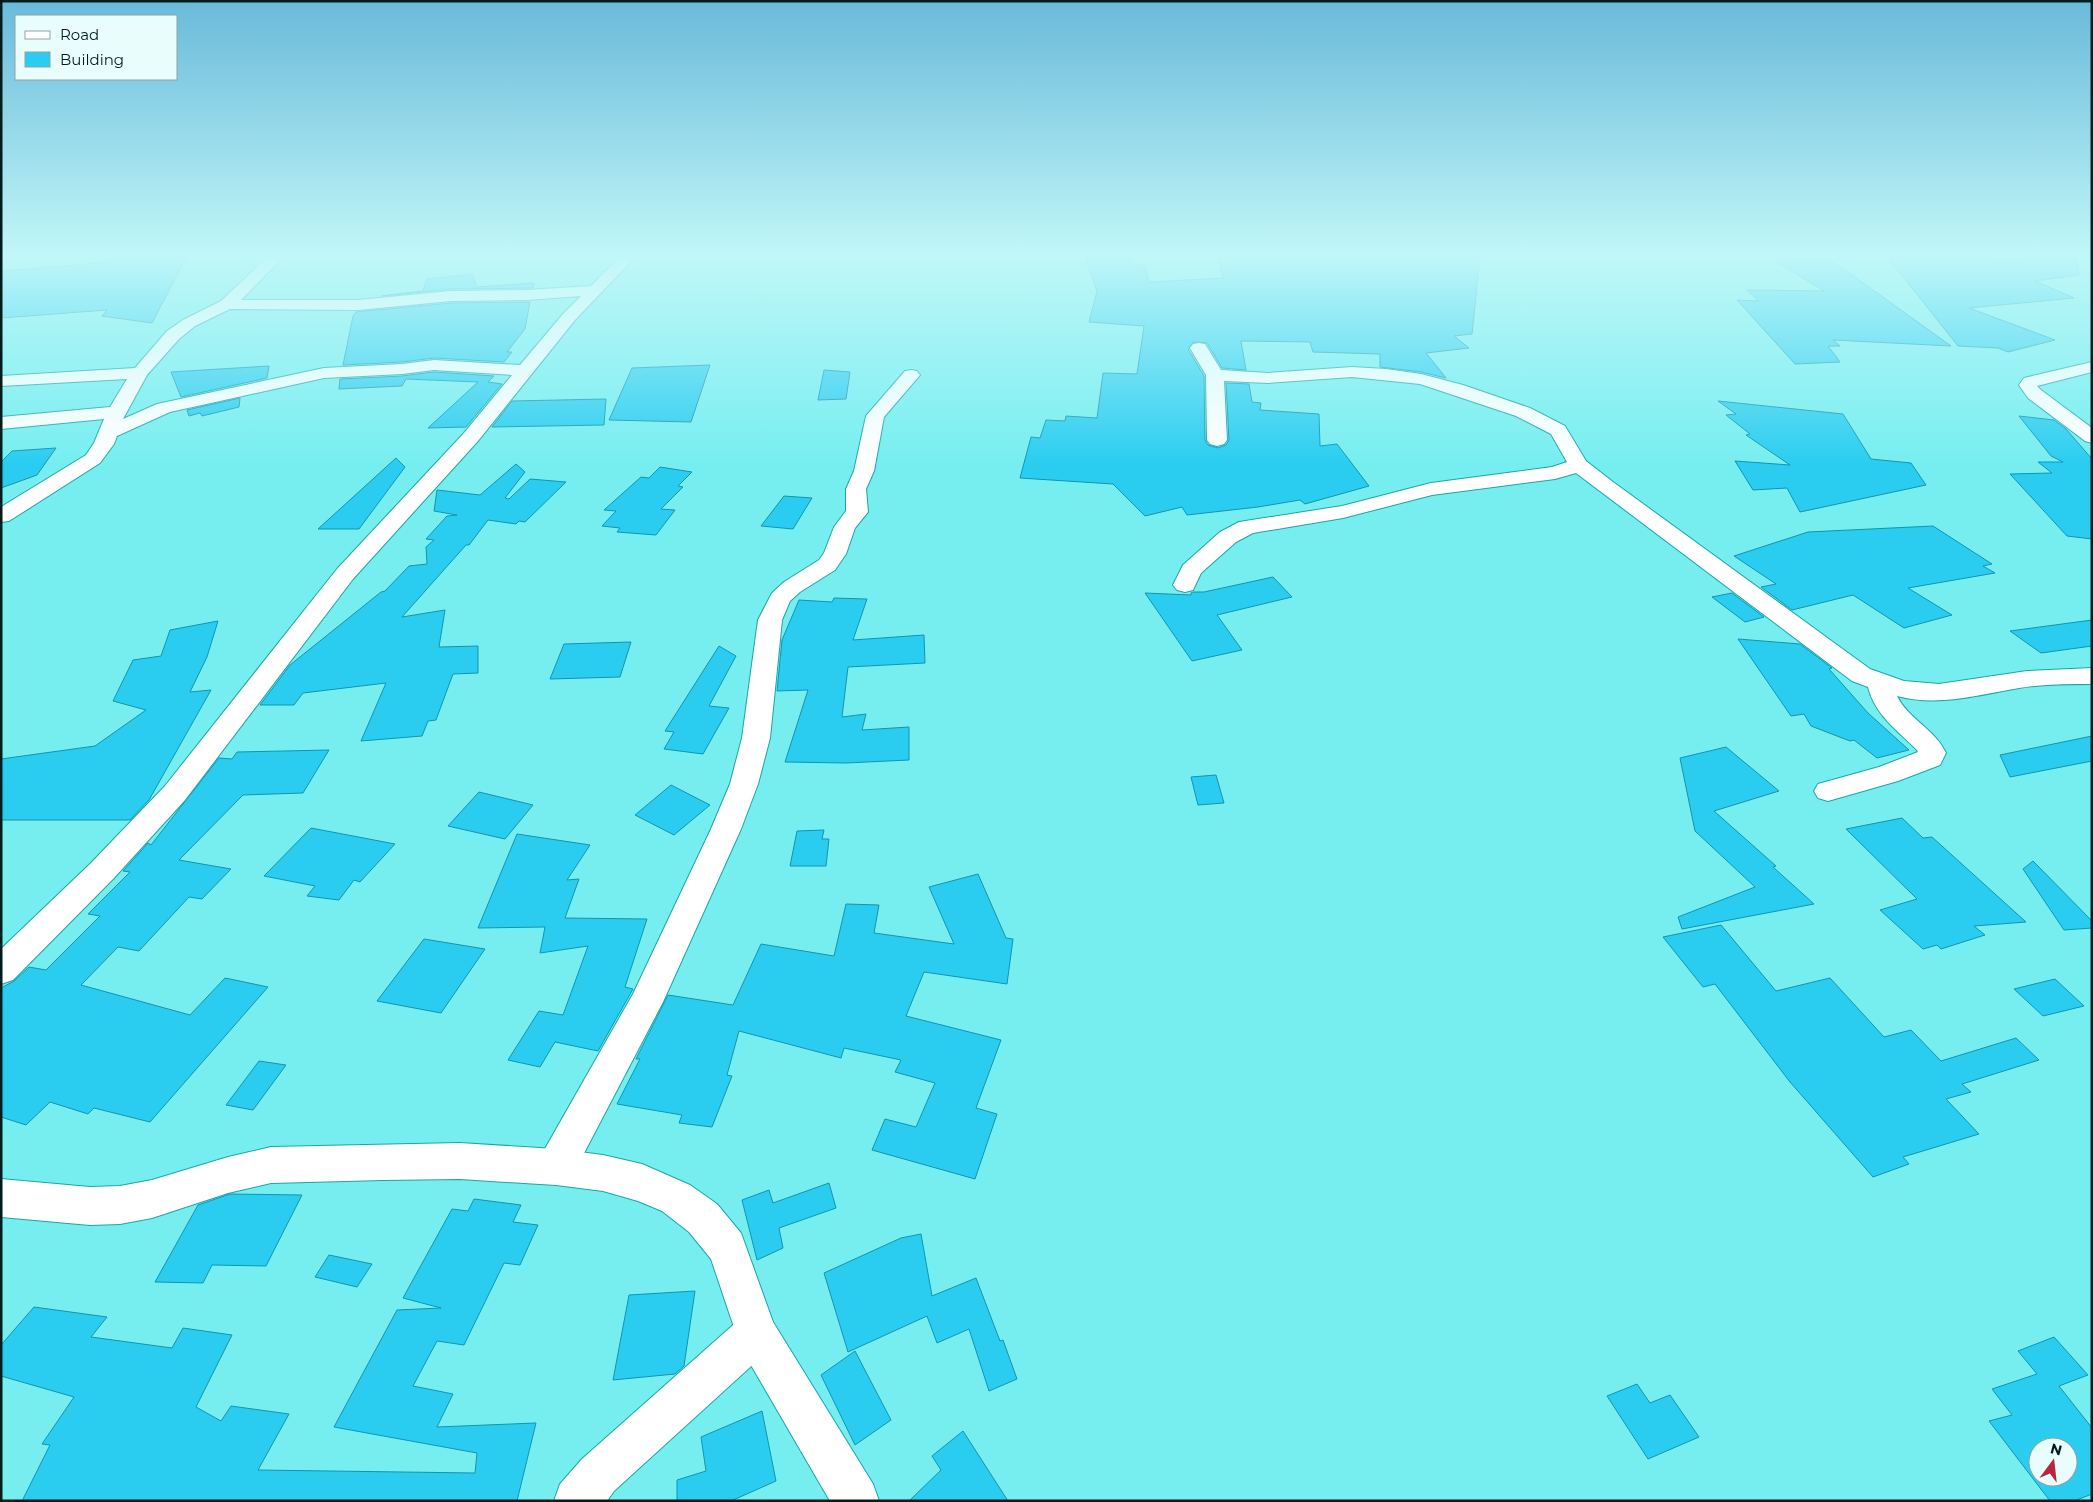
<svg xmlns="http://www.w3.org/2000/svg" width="2093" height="1502" font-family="Montserrat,sans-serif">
	<rect width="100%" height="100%" fill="#76eef0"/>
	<g fill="#2acdf0" stroke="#1095b0" fill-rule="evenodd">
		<polygon points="144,254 188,254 152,323 102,316 107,310 1,318 1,271 111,262 119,255"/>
		<polygon points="1084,254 1126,254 1133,265 1145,265 1149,282 1224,278 1216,254 1470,254 1480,256 1472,334 1454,336 1469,348 1426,353 1446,378 1421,372 1380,367 1380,354 1313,352 1310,342 1241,341 1246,370 1222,368 1207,343 1193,342 1188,349 1204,376 1205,440 1208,445 1218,448 1226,445 1229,440 1226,383 1249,384 1252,402 1261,403 1260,410 1319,414 1320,446 1337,444 1369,486 1305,504 1300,500 1258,507 1187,515 1182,507 1145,516 1113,484 1020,478 1031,437 1040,438 1046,420 1065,421 1066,416 1097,418 1103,373 1137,374 1144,326 1089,322 1097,291"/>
		<polygon points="1885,254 1986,254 1998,261 2076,254 2079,275 2035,281 2074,298 1969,308 2055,340 2008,352 1998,348 1958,346"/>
		<polygon points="1777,262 1834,262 1951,346 1833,340 1840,346 1828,346 1840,362 1795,364 1737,300 1759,301 1747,290 1824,291"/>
		<polygon points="472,274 477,287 534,283 533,288 451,289 382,296 423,291 427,279"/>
		<polygon points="530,302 525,329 507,352 512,352 504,362 434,358 402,362 343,365 353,316 356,312 451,303"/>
		<polygon points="710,365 691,422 609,420 632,368"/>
		<polygon points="269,366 267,378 181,397 171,372"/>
		<polygon points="824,370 850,372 846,399 818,400"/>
		<polygon points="434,372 494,376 488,382 502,384 466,427 428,428 478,382 406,379 402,386 339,389 340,379 402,376"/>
		<polygon points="240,398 239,407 202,416 200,413 189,416 187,410"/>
		<polygon points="606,399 604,425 492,427 512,401"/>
		<polygon points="1718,401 1843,414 1871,459 1911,463 1926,485 1800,512 1787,488 1753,490 1735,461 1790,465 1746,435 1750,434 1726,415 1736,414"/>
		<polygon points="2019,416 2054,420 2066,429 2092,459 2092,539 2067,536 2010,474 2052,473 2038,462 2063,462 2051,456"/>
		<polygon points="56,448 37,475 1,488 1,462 12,451"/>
		<polygon points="396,458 405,467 359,529 318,529"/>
		<polygon points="516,464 525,472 505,498 509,499 530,479 566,482 525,522 519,521 516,524 488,520 469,545 466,545 402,617 445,610 439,647 478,646 478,673 453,674 436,720 428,721 422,736 361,741 386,683 303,693 294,705 260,705 290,665 381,592 385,591 409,566 427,564 426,547 434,540 426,539 447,516 457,515 434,511 437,490 480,495"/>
		<polygon points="660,467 692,472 678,486 683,487 661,509 675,510 656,535 617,532 620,528 602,526 616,511 604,510 641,477 649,478"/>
		<polygon points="784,496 812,498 793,529 761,526"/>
		<polygon points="1933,526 1992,564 1983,566 1995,573 1908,588 1952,615 1904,628 1853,595 1792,610 1761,587 1776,584 1734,556 1808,532"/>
		<polygon points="1273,577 1292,597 1217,615 1242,650 1192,661 1145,593 1191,595 1191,593 1193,592 1204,592"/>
		<polygon points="1732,593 1764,617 1745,622 1712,597"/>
		<polygon points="834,598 867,599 853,640 924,635 925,663 848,667 842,717 866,714 862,730 909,727 909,760 846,763 785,762 808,690 777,691 782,640 799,600 832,602"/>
		<polygon points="2092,620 2092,646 2041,653 2010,631"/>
		<polygon points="218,621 207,657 190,692 211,690 149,800 130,820 1,820 1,759 95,746 146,710 113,701 133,660 161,656 170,630"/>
		<polygon points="1738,639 1800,644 1832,668 1829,669 1868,713 1909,750 1877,758 1854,740 1850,741 1811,726 1804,714 1791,716"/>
		<polygon points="631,642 620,677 550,679 564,644"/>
		<polygon points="719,646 736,656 709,706 729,708 703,754 664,749 674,732 665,731"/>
		<polygon points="2092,736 2092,761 2010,777 2000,755"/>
		<polygon points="1726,747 1779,791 1714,811 1776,866 1773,867 1814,904 1682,929 1678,917 1755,887 1695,831 1680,758"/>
		<polygon points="329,750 303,793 243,795 179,860 231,869 202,899 189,897 139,951 118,947 81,985 190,1015 225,978 268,987 150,1122 94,1108 88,1114 50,1102 26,1125 1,1117 1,988 14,981 29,967 46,970 100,916 88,914 130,872 123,871 148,843 151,845 219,758 232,759 237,752"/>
		<polygon points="1216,775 1224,803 1198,805 1191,777"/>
		<polygon points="671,785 710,805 674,835 635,815"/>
		<polygon points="479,792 533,805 505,839 448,826"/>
		<polygon points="1902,818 1923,838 1932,837 2026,922 1974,926 1985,935 1941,949 1937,945 1923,949 1880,910 1917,899 1846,829"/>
		<polygon points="311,828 395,844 360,882 354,880 339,900 307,896 315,886 264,876"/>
		<polygon points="824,830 822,839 829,839 826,866 790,866 797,831"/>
		<polygon points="517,834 590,845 567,880 579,879 565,918 647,919 625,987 633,989 598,1051 555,1042 540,1067 508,1060 539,1011 563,1015 588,946 540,953 545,927 478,928"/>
		<polygon points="2033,861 2092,921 2092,928 2064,930 2023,869"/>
		<polygon points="978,874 1006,938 1013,939 1007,984 924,972 906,1016 1001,1040 976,1108 997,1114 975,1179 872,1150 885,1119 916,1127 935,1083 895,1072 901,1060 844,1048 841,1058 739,1031 727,1075 732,1076 712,1127 679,1123 682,1115 617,1104 640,1059 636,1059 668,995 733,1005 761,944 834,956 846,904 879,905 874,933 954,944 929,887"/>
		<polygon points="1721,925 1776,991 1830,978 1884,1037 1911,1030 1941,1061 2016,1038 2039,1060 1962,1084 1971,1092 1946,1099 1979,1134 1903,1157 1909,1164 1873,1177 1790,1082 1715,984 1703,987 1663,937"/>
		<polygon points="424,939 485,949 441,1013 377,1001"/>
		<polygon points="2055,979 2084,1006 2043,1016 2014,989"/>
		<polygon points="259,1061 286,1065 253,1110 226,1105"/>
		<polygon points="829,1183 836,1208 779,1228 783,1248 757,1260 742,1200 769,1190 773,1203"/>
		<polygon points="230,1194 302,1195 266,1266 212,1265 203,1283 155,1282 198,1205"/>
		<polygon points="474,1199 521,1205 513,1222 538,1225 520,1265 504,1263 464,1345 437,1341 413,1386 453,1394 437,1427 536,1423 517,1501 22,1501 50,1445 42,1444 74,1397 1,1376 1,1345 34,1307 107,1317 91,1337 172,1348 183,1328 232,1335 196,1407 221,1421 231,1406 289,1414 258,1470 475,1473 477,1453 334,1427 397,1310 441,1308 403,1298 452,1209 468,1211"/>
		<polygon points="921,1234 932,1296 976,1278 1000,1341 1003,1340 1017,1379 989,1391 969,1329 937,1343 927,1316 848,1352 824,1273 901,1238"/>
		<polygon points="329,1255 372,1264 357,1287 315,1277"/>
		<polygon points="695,1291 684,1366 675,1374 613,1380 629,1295"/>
		<path d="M2054 1337 2088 1375 2059 1386 2092 1428V1494L2074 1501H2050L1989 1421 2012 1415 1992 1389 2037 1374 2018 1351ZM2038 1447H2068V1477H2038Z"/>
		<polygon points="855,1351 891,1420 855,1445 821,1375"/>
		<polygon points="1637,1384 1650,1403 1670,1395 1699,1437 1648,1459 1607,1396"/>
		<polygon points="762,1411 776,1481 731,1501 677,1501 677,1480 706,1471 701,1437"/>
		<polygon points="963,1431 1008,1501 909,1501 941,1470 932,1456"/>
	</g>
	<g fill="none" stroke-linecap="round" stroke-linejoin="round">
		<defs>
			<g id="street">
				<path d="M271 254H286L241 300H358L451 291 527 290 591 286 623 254H638L575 320 478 441 353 579 185 800 113 879 13 980 1 984V949L91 863 165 786 337 569 464 433 512 375 434 370 402 374 324 378 170 412 117 436 114 444 100 463 9 521 1 522V507L86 455 94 443 104 419 1 429V417L110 407 127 379 1 386V376L135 368 167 331 183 320 221 301ZM581 296 563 314 520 365 434 360 402 364 324 368 157 404 123 419 147 375 179 339 195 326 230 309 358 310 451 301 527 300Z"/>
				<path d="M1199 343 1205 344 1221 370 1268 373 1352 367 1386 369 1421 374 1463 385 1530 408 1565 426 1586 461 1613 482 1870 669 1904 681 1939 684 2027 671 2092 668V684C2067 684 2043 684 2019 688 1978 695 1938 707 1897 696 1908 719 1935 729 1946 753L1940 765 1898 781 1828 801 1818 798 1814 791 1818 784 1879 767 1918 752 1917 750C1898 731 1875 715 1868 687L1852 681 1576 473 1555 479 1432 495 1343 518 1253 533 1236 542 1201 573 1193 590 1185 592 1177 590 1173 585 1183 565 1220 532 1239 522 1342 506 1431 483 1552 467 1567 462 1551 434 1516 416 1420 384 1352 377 1268 383 1224 381 1227 440 1224 444 1217 446 1210 444 1207 440 1206 375 1190 348 1193 344Z"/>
				<polygon points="2092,362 2092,372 2037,386 2041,390 2092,428 2092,443 2085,441 2028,398 2019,385 2024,378"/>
				<polygon points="911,370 917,371 920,375 884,417 874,471 866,489 868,512 855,528 846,554 835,570 800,592 790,601 782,620 770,738 758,784 741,829 663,1002 570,1180 556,1185 542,1180 537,1167 542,1154 633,994 711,829 730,784 742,738 758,620 772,593 784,582 819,560 824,553 834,527 846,511 846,489 854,471 866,416 905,371"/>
				<polygon points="756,1312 771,1318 777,1333 771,1348 614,1491 607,1501 554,1501 560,1484 582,1459 741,1318"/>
			</g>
			<polygon id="secondary" points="460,1143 556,1149 603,1155 642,1164 690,1185 717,1204 741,1233 773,1322 873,1484 879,1501 830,1501 741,1348 711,1259 689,1232 662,1211 638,1201 603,1191 556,1185 460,1179 383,1180 271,1183 228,1193 152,1218 120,1224 90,1225 1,1217 1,1179 90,1187 120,1186 152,1180 228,1157 271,1147"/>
		</defs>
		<use href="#street" stroke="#1aa6a9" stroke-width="2"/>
		<use href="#secondary" stroke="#1aa6a9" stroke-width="2"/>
		<use href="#street" fill="#fff" fill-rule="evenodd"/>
		<use href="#secondary" fill="#fff" fill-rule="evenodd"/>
	</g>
	<linearGradient id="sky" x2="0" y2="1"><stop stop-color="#69bada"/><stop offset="0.55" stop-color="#c1f7f8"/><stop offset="1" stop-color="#c1f7f8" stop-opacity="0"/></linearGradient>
	<rect width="2093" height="464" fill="url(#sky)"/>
	<rect width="2093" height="1502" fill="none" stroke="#021c1c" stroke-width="5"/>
	<rect x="15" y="15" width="162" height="65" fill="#e9fdfd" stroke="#8da3a3"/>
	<rect x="25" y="31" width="25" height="8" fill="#ffffff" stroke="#8da3a3"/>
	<text x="60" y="40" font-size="15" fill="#021c1c">Road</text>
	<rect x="25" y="52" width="25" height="15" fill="#2acdf0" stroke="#8da3a3"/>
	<text x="60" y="65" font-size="15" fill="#021c1c">Building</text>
	<g transform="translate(2053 1462) rotate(15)"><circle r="24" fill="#e9fdfd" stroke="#8da3a3"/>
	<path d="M0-4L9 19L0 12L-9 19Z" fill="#b72540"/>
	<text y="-8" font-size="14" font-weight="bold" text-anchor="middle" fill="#021c1c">N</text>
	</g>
</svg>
